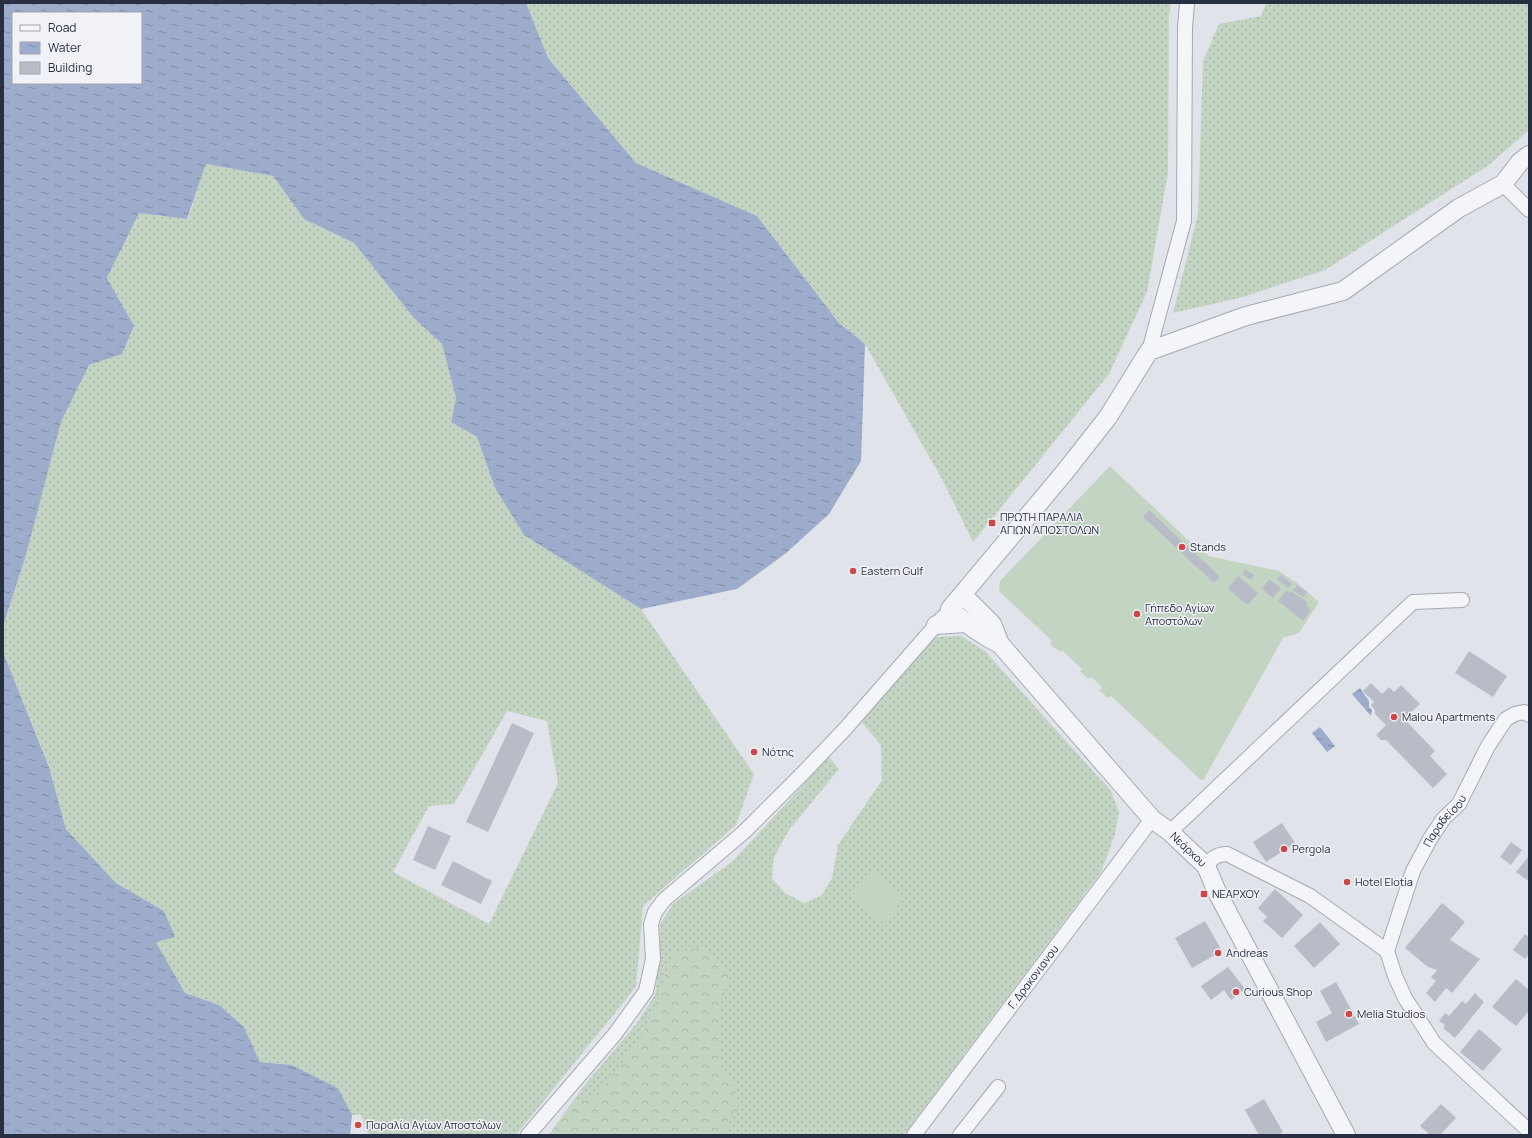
<svg xmlns="http://www.w3.org/2000/svg" width="1532" height="1138" font-family="Manrope,sans-serif">
	<defs>
		<pattern id="grass-dots" width="8" height="8" patternUnits="userSpaceOnUse"><rect width="8" height="8" fill="#c4d4c2"/><path d="M2 2h.1M6 6h.1" fill="none" stroke="#a8b6a8" stroke-width="1.8" stroke-linecap="round"/></pattern>
		<pattern id="forest-crowns" width="20" height="18" patternUnits="userSpaceOnUse"><rect width="20" height="18" fill="#c4d4c2"/><path d="M2 6a3 3 0 1 1 6 0M12 15a3 3 0 1 1 6 0" fill="none" stroke="#a8b6a8"/></pattern>
		<pattern id="water-ripples" width="26" height="14" patternUnits="userSpaceOnUse"><rect width="26" height="14" fill="#9cacca"/><path d="M2 4q2-2 4 0t4 0M15 11q2-2 4 0t4 0" fill="none" stroke="#7f8ca6"/></pattern>
	</defs>
	<rect width="100%" height="100%" fill="#e1e3ea"/>
	<g fill="url(#grass-dots)" fill-rule="evenodd">
		<polygon points="526,3 1171,3 1169,15 1168,172 1147,292 1109,374 973,542 943,481 865,344 839,323 757,216 636,163 548,58"/>
		<polygon points="1266,3 1529,3 1529,130 1489,165 1325,270 1243,297 1173,313 1198,214 1203,61 1219,24 1261,16"/>
		<path d="M206 164 273 176 304 219 354 243 414 318 442 344 456 398 451 422 477 437 495 488 524 535 641 609 754 774 736 825 643 906 636 987 516 1135 368 1134 361 1115H352L338 1088 292 1065 260 1062 244 1027 219 1005 185 993 156 942 164 911 116 883 66 829 49 766 3 652V626L26 555 61 422 89 365 122 354 134 327 107 278 139 213 188 219ZM507 711 547 721 558 783 489 924 393 872 429 806 454 804Z"/>
		<polygon points="961,636 985,651 1111,791 1119,812 1115,834 1101,872 904,1135 549,1135 583,1087 637,1023 655,995 660,955 660,924 673,904 733,861 829,757 839,769 789,830 774,857 772,878 785,893 804,903 821,896 832,878 838,845 882,780 881,745 860,720 935,637"/>
	</g>
	<polygon fill="url(#forest-crowns)" points="704,947 730,977 720,1006 719,1061 736,1089 739,1109 720,1135 549,1135 573,1101 598,1095 640,1038 653,1011 673,952"/>
	<g fill="#c4d4c2">
		<polygon points="1110,466 1188,540 1209,556 1279,571 1297,583 1319,602 1299,633 1283,638 1204,779 1201,780 1111,696 1108,698 1099,690 1102,687 1091,677 1088,679 1080,671 1082,669 1062,650 1060,652 1050,644 1052,641 999,591 1000,581"/>
		<polygon points="873,871 905,897 883,923 851,897"/>
	</g>
	<g fill="url(#water-ripples)" fill-rule="evenodd">
		<path d="M3 3H526L548 58 636 163 757 216 839 323 865 344 861 461 829 514 785 554 737 589 641 609 524 535 495 488 477 437 451 422 456 398 442 344 414 318 354 243 304 219 273 176 206 164 187 219 139 213 107 278 134 326 122 354 89 365 61 422 26 555 3 626ZM13 13H141V83H13Z"/>
		<polygon points="3,652 49,767 66,829 116,883 164,911 175,937 156,942 185,993 219,1005 244,1027 260,1062 292,1065 338,1088 352,1115 350,1135 3,1135"/>
		<polygon points="1360,688 1369,701 1369,707 1372,710 1371,716 1352,694"/>
		<polygon points="1320,727 1335,746 1327,752 1312,733"/>
	</g>
	<g fill="#b8bcc7">
		<polygon points="1149,510 1220,577 1214,583 1143,517"/>
		<polygon points="1245,569 1254,575 1251,580 1242,574"/>
		<polygon points="1281,575 1292,584 1288,588 1277,579"/>
		<polygon points="1238,576 1258,593 1248,605 1228,589"/>
		<polygon points="1269,579 1281,588 1273,598 1262,589"/>
		<polygon points="1297,585 1307,592 1303,597 1293,590"/>
		<polygon points="1286,590 1289,593 1291,591 1307,602 1307,606 1311,610 1303,621 1278,601"/>
		<polygon points="1469,651 1507,676 1493,697 1455,673"/>
		<polygon points="1371,683 1382,694 1389,687 1394,692 1401,685 1420,704 1408,715 1412,719 1408,723 1435,751 1430,756 1447,774 1433,788 1386,740 1381,740 1376,735 1386,725 1375,714 1375,710 1371,705 1374,702 1363,691"/>
		<polygon points="512,723 534,733 488,832 466,822"/>
		<polygon points="1282,823 1295,843 1266,862 1253,842"/>
		<polygon points="428,826 451,836 435,870 413,860"/>
		<polygon points="1511,842 1522,850 1511,865 1500,857"/>
		<polygon points="1528,857 1529,878 1527,880 1516,872"/>
		<polygon points="453,861 492,881 481,904 441,885"/>
		<polygon points="1275,889 1303,915 1282,938 1263,921 1267,917 1258,908"/>
		<polygon points="1442,903 1465,922 1450,940 1480,959 1452,993 1446,988 1435,1002 1426,993 1436,981 1431,977 1437,970 1428,967 1405,948"/>
		<polygon points="1205,921 1222,951 1192,968 1175,938"/>
		<polygon points="1320,922 1340,944 1314,968 1294,946"/>
		<polygon points="1525,934 1529,937 1529,954 1525,959 1513,950"/>
		<polygon points="1228,967 1245,989 1231,1000 1224,990 1211,1000 1201,986"/>
		<polygon points="1516,979 1529,990 1529,1011 1516,1026 1492,1007"/>
		<polygon points="1336,982 1359,1024 1326,1042 1316,1022 1332,1013 1320,991"/>
		<polygon points="1475,993 1484,1002 1455,1038 1443,1028 1445,1025 1439,1021 1445,1013 1449,1016 1462,1001 1466,1004"/>
		<polygon points="1479,1029 1502,1049 1483,1071 1460,1052"/>
		<polygon points="1264,1099 1283,1132 1278,1135 1259,1135 1245,1110"/>
		<polygon points="1441,1104 1456,1118 1440,1135 1430,1135 1420,1126"/>
	</g>
	<g fill="none" stroke-linecap="round" stroke-linejoin="round">
		<defs>
			<g id="minor">
				<polyline points="1503,184 1529,210"/>
				<polyline points="1149,351 1184,221 1185,28 1187,3"/>
				<polyline points="1170,832 1413,602 1462,600"/>
				<path d="M1206 866C1212 859 1216 854 1227 854L1310 896 1387 951 1395 976 1405 998 1434 1043 1529 1131"/>
				<path id="s1" d="M1387 951 1413 871 1430 839 1444 818 1459 804 1488 746 1506 719 1515 714 1524 712 1529 715"/>
				<polyline points="528,1135 615,1034 646,991 653,959 651,924 655,912 664,900 744,832 804,772 845,729 943,617"/>
				<path id="s2" d="M914 1135 1152 819"/>
				<polyline points="960,1135 998,1087"/>
			</g>
			<g id="tertiary">
				<path id="s3" d="M963 595 992 624 1000 644 1152 819 1170 832 1206 866 1217 892 1346 1135"/>
				<polyline points="936,625 965,623"/>
				<path d="M1000 644C980 635 966 624 950 609L1064 473 1108 417 1149 351 1246 316 1343 291 1459 208 1503 184 1520 162 1529 155"/>
			</g>
		</defs>
		<use href="#minor" stroke="#a6a9b4" stroke-width="16"/>
		<use href="#tertiary" stroke="#a6a9b4" stroke-width="20"/>
		<use href="#minor" stroke="#f4f5f8" stroke-width="14"/>
		<use href="#tertiary" stroke="#f4f5f8" stroke-width="18"/>
	</g>
	<g fill="#cf4647" stroke="#f1f2f7" stroke-width="1.5">
		<rect x="988" y="519" width="8" height="8" rx="2"/>
		<circle cx="1182" cy="547" r="4"/>
		<circle cx="853" cy="571" r="4"/>
		<circle cx="1137" cy="614" r="4"/>
		<circle cx="1394" cy="717" r="4"/>
		<circle cx="754" cy="752" r="4"/>
		<circle cx="1284" cy="849" r="4"/>
		<circle cx="1347" cy="882" r="4"/>
		<rect x="1200" y="890" width="8" height="8" rx="2"/>
		<circle cx="1218" cy="953" r="4"/>
		<circle cx="1236" cy="992" r="4"/>
		<circle cx="1349" cy="1014" r="4"/>
		<circle cx="358" cy="1125" r="4"/>
	</g>
	<g text-anchor="middle" stroke-width="3" stroke-linejoin="round" paint-order="stroke">
		<g font-size="11" fill="#292f42" stroke="#f1f2f7" text-anchor="start">
			<text x="1000" y="521">ΠΡΩΤΗ ΠΑΡΑΛΙΑ<tspan x="1000" dy="13">ΑΓΙΩΝ ΑΠΟΣΤΟΛΩΝ</tspan></text>
			<text x="1190" y="551">Stands</text>
			<text x="861" y="575">Eastern Gulf</text>
			<text x="1145" y="612">Γήπεδο Αγίων<tspan x="1145" dy="13">Αποστόλων</tspan></text>
			<text x="1402" y="721">Malou Apartments</text>
			<text x="762" y="756">Νότης</text>
			<text x="1292" y="853">Pergola</text>
			<text x="1355" y="886">Hotel Elotia</text>
			<text x="1212" y="898">ΝΕΑΡΧΟΥ</text>
			<text x="1226" y="957">Andreas</text>
			<text x="1244" y="996">Curious Shop</text>
			<text x="1357" y="1018">Melia Studios</text>
			<text x="366" y="1129">Παραλία Αγίων Αποστόλων</text>
		</g>
		<g font-size="11" fill="#292f42" stroke="#f1f2f7">
			<text dy="4" stroke="none"><textPath href="#s1" startOffset="144">Παραδείσου</textPath></text>
			<text dy="4" stroke="none"><textPath href="#s3" startOffset="342">Νεάρχου</textPath></text>
			<text dy="4" stroke="none"><textPath href="#s2" startOffset="198">Γ. Δρακονιανου</textPath></text>
		</g>
	</g>
	<rect width="1532" height="1138" fill="none" stroke="#292f42" stroke-width="8"/>
	<rect x="12" y="12" width="130" height="72" fill="#f1f2f7" stroke="#a1a4af"/>
	<rect x="20" y="25" width="20" height="6" fill="#f4f5f8" stroke="#a1a4af"/>
	<text x="48" y="32" font-size="12" fill="#292f42">Road</text>
	<rect x="20" y="42" width="20" height="12" fill="url(#water-ripples)" stroke="#a1a4af"/>
	<text x="48" y="52" font-size="12" fill="#292f42">Water</text>
	<rect x="20" y="62" width="20" height="12" fill="#b8bcc7" stroke="#a1a4af"/>
	<text x="48" y="72" font-size="12" fill="#292f42">Building</text>
</svg>
